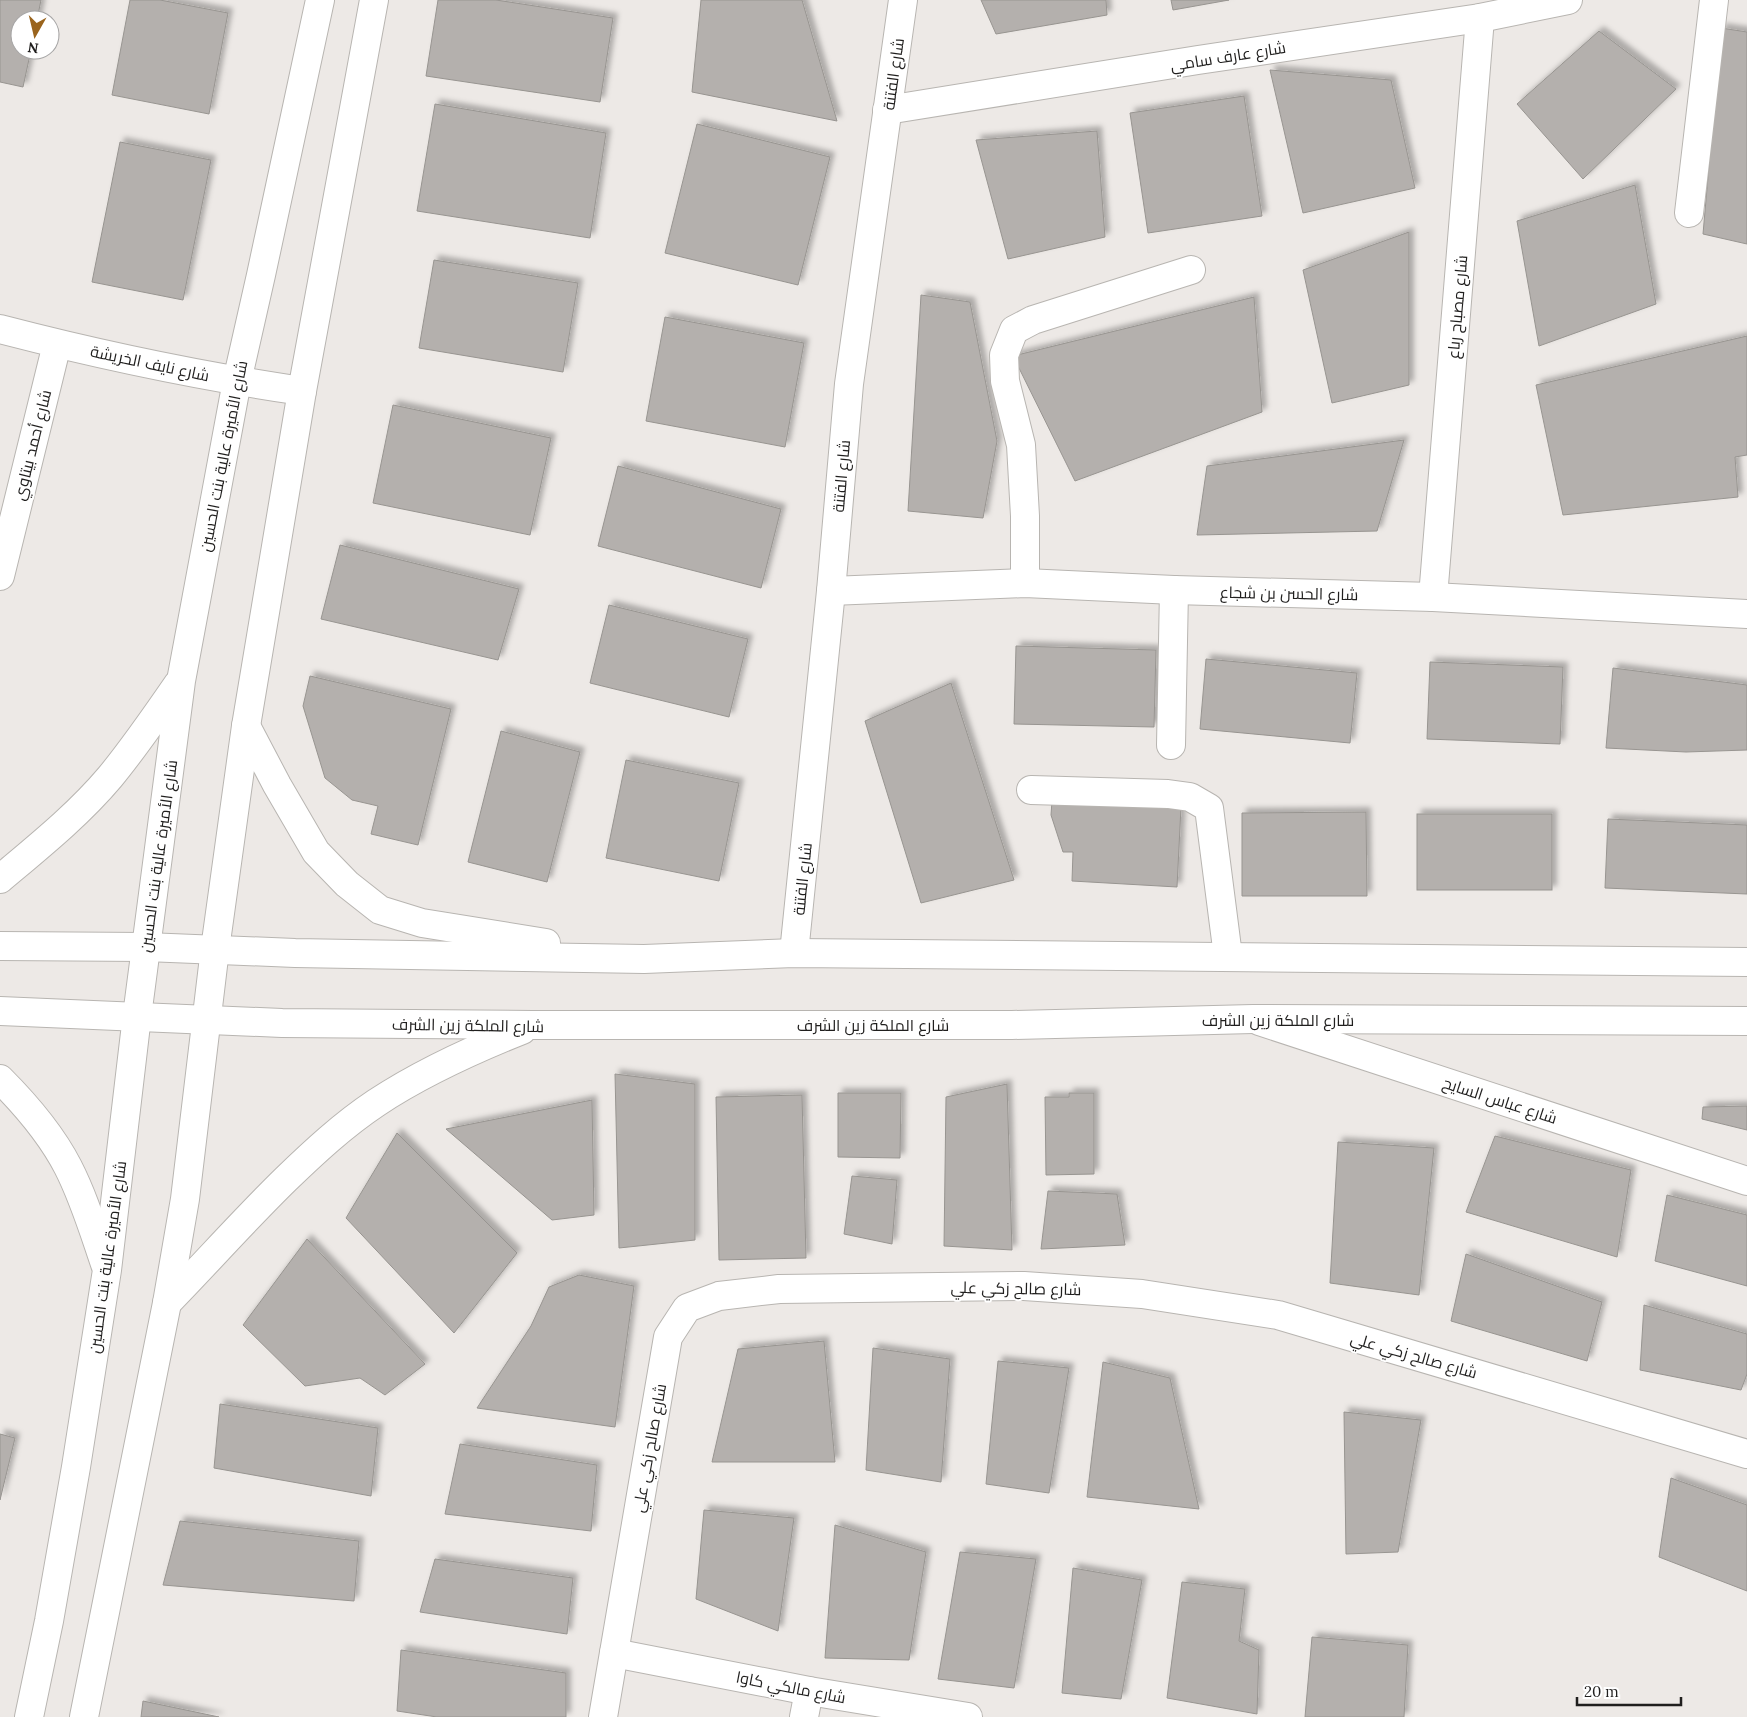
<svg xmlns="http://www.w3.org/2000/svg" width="1747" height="1717" font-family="Lora,Cairo,serif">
	<defs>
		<filter id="shadow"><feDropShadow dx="4.5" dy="-4.5" stdDeviation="2.5" flood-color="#0004"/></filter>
	</defs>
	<rect width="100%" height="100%" fill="#ede9e6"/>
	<g fill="#b4b0ad" stroke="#989591" filter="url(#shadow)">
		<polygon points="0,0 41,0 37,20 20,20 20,50 31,50 23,87 0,82"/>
		<polygon points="130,0 160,0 228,13 209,114 112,95"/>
		<polygon points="438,0 496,0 613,18 600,102 426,76"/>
		<polygon points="701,0 802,0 837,121 692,92"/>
		<polygon points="981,0 1106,0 1107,15 996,34"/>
		<polygon points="1171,0 1229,0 1173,10"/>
		<polygon points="1721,28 1747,32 1747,244 1703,234"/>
		<polygon points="1599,31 1676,89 1583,179 1517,104"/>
		<polygon points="1270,70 1391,80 1415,188 1303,213"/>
		<polygon points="1244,96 1262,216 1148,233 1130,113"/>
		<polygon points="435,104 606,133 590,238 417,211"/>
		<polygon points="697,124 830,157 798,285 665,253"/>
		<polygon points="1097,131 1105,237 1008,259 976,140"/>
		<polygon points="120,142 211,160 183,300 92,282"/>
		<polygon points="1635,185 1656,304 1539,346 1517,221"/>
		<polygon points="1409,232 1409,385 1332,403 1303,270"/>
		<polygon points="434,260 578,283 563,372 419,348"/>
		<polygon points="921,295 970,302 997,441 983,518 908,511"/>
		<polygon points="1254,297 1262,412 1075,481 1013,356"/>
		<polygon points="665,317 804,343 785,447 646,421"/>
		<polygon points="1747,336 1747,455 1735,457 1738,497 1563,515 1536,385"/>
		<polygon points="393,405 551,438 530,535 373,503"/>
		<polygon points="1404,440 1377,531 1197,535 1207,466"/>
		<polygon points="618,466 781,509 761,588 598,546"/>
		<polygon points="340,545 519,589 498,660 321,619"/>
		<polygon points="609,605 748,639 729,717 590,683"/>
		<polygon points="1016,646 1156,650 1154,727 1014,724"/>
		<polygon points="1206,659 1357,673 1350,743 1200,729"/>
		<polygon points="1430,662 1563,667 1560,744 1427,739"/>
		<polygon points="1613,668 1747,685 1747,750 1686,752 1606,748"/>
		<polygon points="310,676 451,709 418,845 371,834 378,806 352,800 325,778 303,706"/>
		<polygon points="951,683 1014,880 921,903 865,721"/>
		<polygon points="501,731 580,752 547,882 468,862"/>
		<polygon points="626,760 739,783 719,881 606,858"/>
		<polygon points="1052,801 1181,807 1177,887 1072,881 1073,852 1063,852 1051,815"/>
		<polygon points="1366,812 1367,896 1242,896 1242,813"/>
		<rect x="1417" y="814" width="135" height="76"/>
		<polygon points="1608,819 1747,825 1747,894 1605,888"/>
		<polygon points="615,1074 695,1084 695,1240 619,1248"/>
		<polygon points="1007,1084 1012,1250 944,1246 946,1097"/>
		<polygon points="838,1093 901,1093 900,1158 838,1157"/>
		<polygon points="1069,1093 1094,1093 1094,1174 1046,1175 1045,1097 1069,1097"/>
		<polygon points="802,1095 806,1258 719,1260 716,1097"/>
		<polygon points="592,1100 594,1215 552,1220 446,1129"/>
		<polygon points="1747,1106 1747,1130 1702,1119 1703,1107"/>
		<polygon points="397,1133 517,1253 454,1333 346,1218"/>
		<polygon points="1495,1136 1631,1170 1617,1257 1466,1212"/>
		<polygon points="1338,1142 1434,1148 1419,1295 1330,1283"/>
		<polygon points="852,1176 897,1180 892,1244 844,1234"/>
		<polygon points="1048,1191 1117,1194 1125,1245 1041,1249"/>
		<polygon points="1667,1195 1747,1215 1747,1286 1655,1261"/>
		<polygon points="307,1239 425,1364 385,1395 360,1378 305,1386 243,1325"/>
		<polygon points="1466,1254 1602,1302 1587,1361 1451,1321"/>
		<polygon points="579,1275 634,1286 615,1427 477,1408 531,1326 549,1287"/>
		<polygon points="1644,1305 1747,1334 1747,1374 1741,1390 1640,1370"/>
		<polygon points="824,1341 835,1462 712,1462 738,1349"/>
		<polygon points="873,1348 950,1359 941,1482 866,1470"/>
		<polygon points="998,1361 1069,1368 1049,1493 986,1484"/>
		<polygon points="1103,1362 1170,1378 1199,1509 1087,1497"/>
		<polygon points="220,1404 378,1428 371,1496 214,1468"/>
		<polygon points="1344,1412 1421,1420 1398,1552 1346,1554"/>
		<polygon points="0,1434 15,1438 0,1500"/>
		<polygon points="460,1444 597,1465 591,1531 445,1514"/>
		<polygon points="1671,1478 1747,1505 1747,1591 1659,1557"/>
		<polygon points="704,1510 794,1518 778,1631 696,1599"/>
		<polygon points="180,1521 359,1541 354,1601 163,1585"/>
		<polygon points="835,1525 926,1552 909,1660 825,1658"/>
		<polygon points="960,1552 1036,1559 1014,1688 938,1679"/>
		<polygon points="435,1559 573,1578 567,1634 420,1612"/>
		<polygon points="1073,1568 1142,1580 1121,1699 1062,1693"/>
		<polygon points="1182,1582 1245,1589 1239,1641 1259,1650 1257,1714 1167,1698"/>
		<polygon points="1312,1637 1408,1645 1404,1717 1305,1717"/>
		<polygon points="401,1650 566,1673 566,1717 437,1717 397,1711"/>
		<polygon points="143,1701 219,1717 141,1717"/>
	</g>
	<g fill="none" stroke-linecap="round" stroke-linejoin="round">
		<defs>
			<g id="minor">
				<polyline points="887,110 1198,60 1480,18 1568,0"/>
				<polyline points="1689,213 1714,0"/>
				<path d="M0 329C100 355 200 376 302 391"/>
				<polyline points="0,576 57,344"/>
				<polyline points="1025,583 1025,516 1021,445 1005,381 1004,355 1014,330 1033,320 1191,270"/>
				<polyline points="831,591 1025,583 1174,590 1433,597 1747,614"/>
				<polyline points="1433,597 1480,18"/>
				<polyline points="1171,745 1174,590"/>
				<polyline points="1031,790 1168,794 1190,797 1209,808 1228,956"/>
				<polyline points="794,953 831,591 849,384 903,0"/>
				<polyline points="1259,1021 1747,1181"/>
				<polyline points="614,1653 809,1691 968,1717"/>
				<polyline points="603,1717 668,1337 687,1308 719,1296 779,1289 1024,1286 1142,1294 1278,1315 1747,1454"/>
				<polyline points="804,1717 809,1691"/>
			</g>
			<g id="secondary">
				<polyline points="246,726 277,785 316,852 347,884 380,910 422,923 546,943"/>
				<path d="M0 879C38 847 78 815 110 777 134 748 156 716 178 684"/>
				<polyline points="0,946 146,947 295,953 644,959 794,953 1747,962"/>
				<polyline points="0,1011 282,1023 533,1025 1012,1025 1253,1019 1747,1021"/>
				<path d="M0 1079C26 1105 51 1134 68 1167 84 1198 94 1232 105 1264"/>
				<path d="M167 1303C207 1262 245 1219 286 1179 314 1152 343 1125 376 1103 421 1073 472 1050 522 1030"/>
				<polyline points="29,1717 49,1621 76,1467 107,1270 137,1016 181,681 237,381 261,275 320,0"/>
				<polyline points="84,1717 167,1303 185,1199 215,949 246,726 302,391 374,0"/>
			</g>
		</defs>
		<use href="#minor" stroke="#b8b5b1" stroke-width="30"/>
		<use href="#secondary" stroke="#b8b5b1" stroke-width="30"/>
		<use href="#minor" stroke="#fff" stroke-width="28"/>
		<use href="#secondary" stroke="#fff" stroke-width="28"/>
	</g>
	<g text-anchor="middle" stroke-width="4" stroke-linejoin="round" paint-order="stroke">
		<g font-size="16" fill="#201f1e" stroke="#fff">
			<text transform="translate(1228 56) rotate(-9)" y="6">شارع عارف سامي</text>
			<text transform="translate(893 74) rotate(-82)" y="6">شارع الفتنة</text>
			<text transform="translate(1457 307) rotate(-85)" y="6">شارع مصباح رباع</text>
			<text transform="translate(150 363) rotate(12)" y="6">شارع نايف الخريشة</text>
			<text transform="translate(32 445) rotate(-76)" y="6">شارع أحمد بيتاوي</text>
			<text transform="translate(223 456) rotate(-79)" y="6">شارع الأميرة عالية بنت الحسين</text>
			<text transform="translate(841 476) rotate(-85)" y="6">شارع الفتنة</text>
			<text transform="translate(1289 593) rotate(1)" y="6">شارع الحسن بن شجاع</text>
			<text transform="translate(158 856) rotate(-82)" y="6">شارع الأميرة عالية بنت الحسين</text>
			<text transform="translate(802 879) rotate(-84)" y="6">شارع الفتنة</text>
			<text x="1278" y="1026">شارع الملكة زين الشرف</text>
			<text transform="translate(468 1025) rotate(1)" y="6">شارع الملكة زين الشرف</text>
			<text x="873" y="1031">شارع الملكة زين الشرف</text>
			<text transform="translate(1500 1100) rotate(18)" y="6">شارع عباس السايح</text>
			<text transform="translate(107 1257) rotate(-82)" y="6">شارع الأميرة عالية بنت الحسين</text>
			<text transform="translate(1016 1288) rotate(1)" y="6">شارع صالح زكي علي</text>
			<text transform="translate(1414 1355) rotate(16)" y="6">شارع صالح زكي علي</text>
			<text transform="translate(649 1448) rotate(-80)" y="6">شارع صالح زكي علي</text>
			<text transform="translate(791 1687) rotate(11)" y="6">شارع مالكي كاوا</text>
		</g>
	</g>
	<g transform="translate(35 35) rotate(188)"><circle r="24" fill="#ffffff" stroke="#a6a5a5"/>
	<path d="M0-4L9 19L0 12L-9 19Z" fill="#9a641d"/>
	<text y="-8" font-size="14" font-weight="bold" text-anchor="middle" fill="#201f1e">N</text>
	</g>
	<path d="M1577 1697v8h104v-8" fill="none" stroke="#201f1e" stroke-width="2.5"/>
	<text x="1584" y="1697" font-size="15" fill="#201f1e" stroke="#ffffff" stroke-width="4" paint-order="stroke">20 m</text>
</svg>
